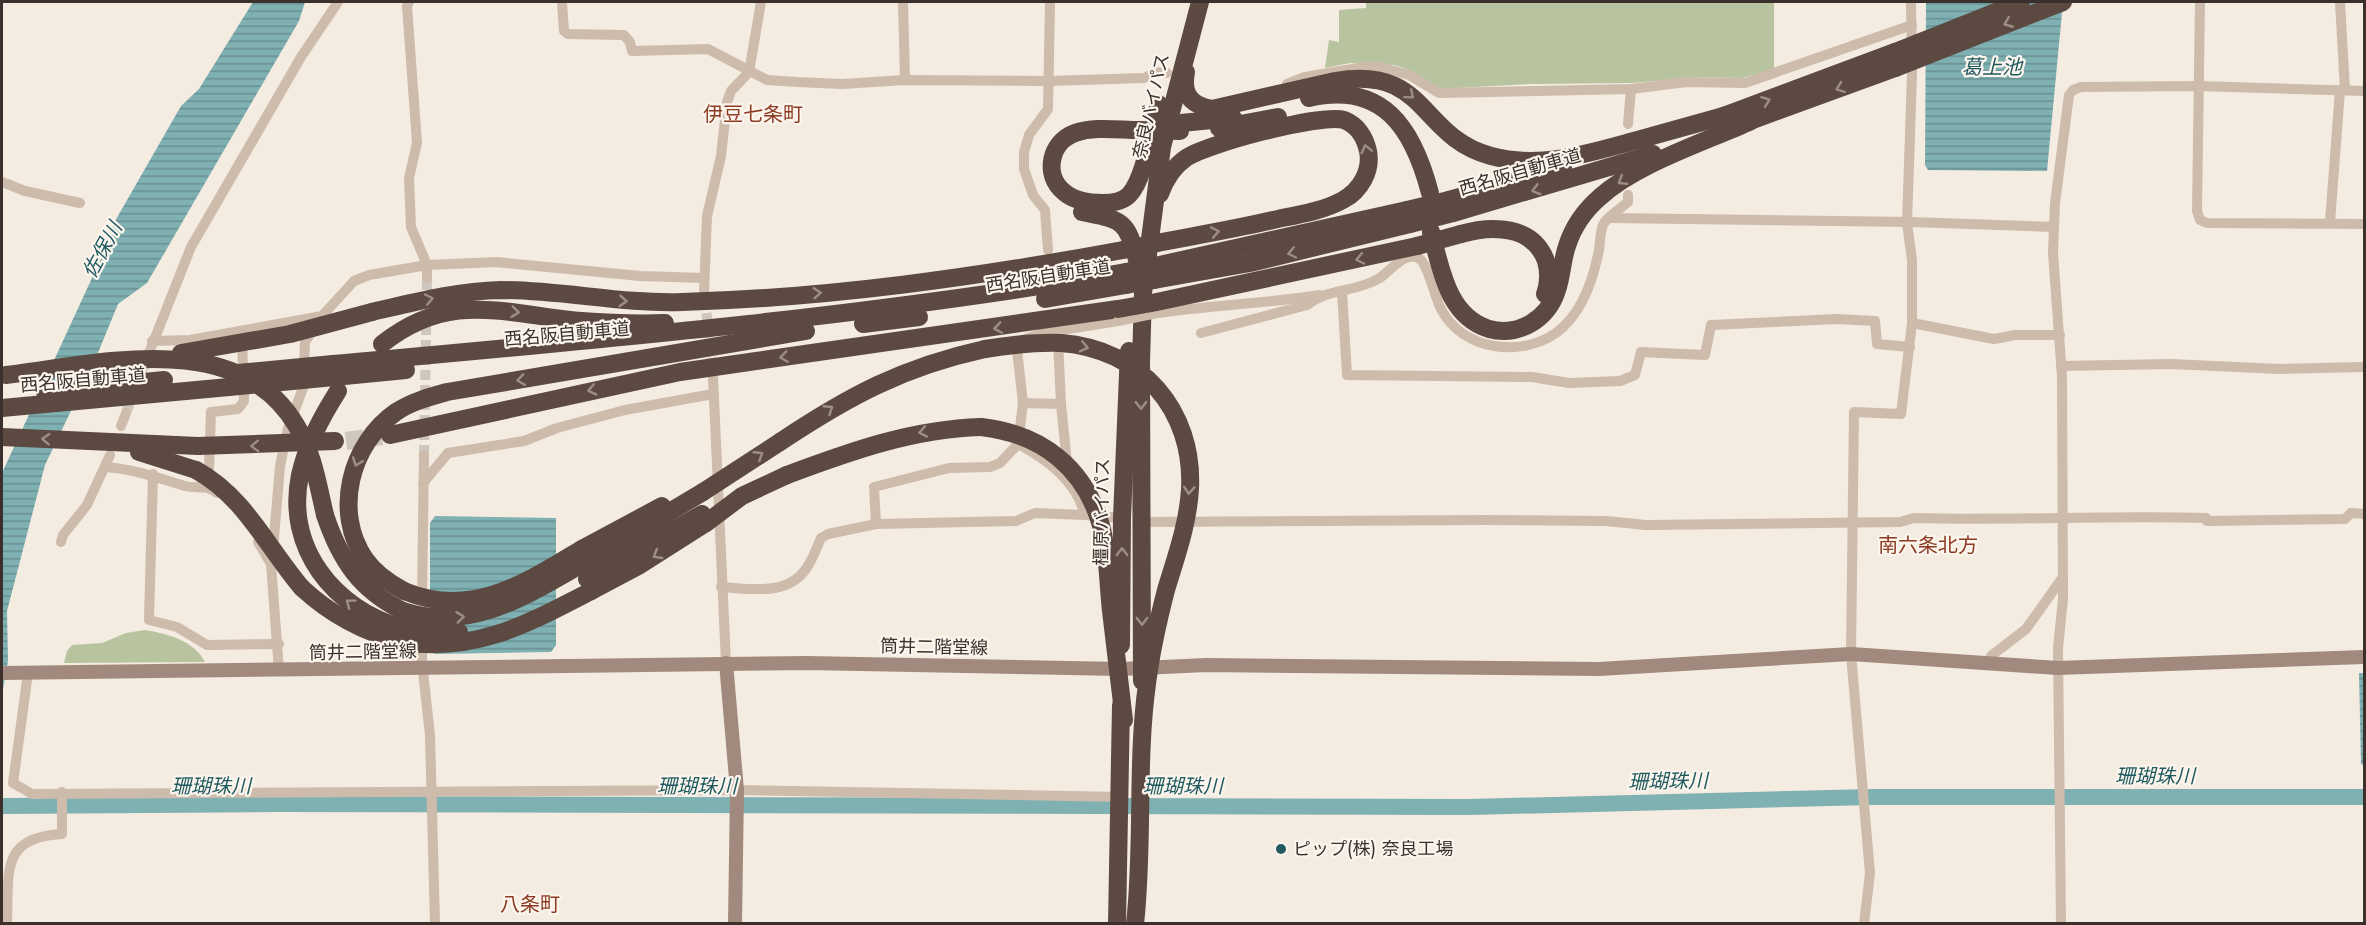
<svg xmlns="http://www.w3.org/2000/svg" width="2366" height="925" font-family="Jost,'Noto Sans JP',sans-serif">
	<defs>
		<pattern id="water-rules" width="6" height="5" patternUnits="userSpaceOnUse" patternTransform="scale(1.5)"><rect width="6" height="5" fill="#7fb0b2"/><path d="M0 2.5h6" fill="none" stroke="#699091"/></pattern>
	</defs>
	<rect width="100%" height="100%" fill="#f4ebe1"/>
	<g fill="#b8c4a0">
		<polygon points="1366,2 1774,2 1774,69 1742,78 1696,77 1632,83 1531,84 1438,89 1412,71 1394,65 1350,63 1325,68 1329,40 1339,42 1339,10 1366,8"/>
		<path d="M145 630C167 634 194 640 205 662L64 663 67 651 72 645 102 643 126 633Z"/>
	</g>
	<g fill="url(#water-rules)">
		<polygon points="253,2 305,2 299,21 147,283 118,304 93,365 45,465 7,611 8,661 2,695 2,473 104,252 107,235 181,106 199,89"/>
		<polygon points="1926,2 2063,2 2047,171 1928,170 1925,165"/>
		<polygon points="435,516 556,518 556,645 551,652 435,654 430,649 430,523"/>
		<polygon points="2359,673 2364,673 2364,766 2361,764"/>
	</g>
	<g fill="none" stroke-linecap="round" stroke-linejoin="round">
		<polyline stroke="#7fb0b2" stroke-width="16" points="2,806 277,804 1469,807 1872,797 2364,797"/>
		<g stroke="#cfc6bd" stroke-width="10" stroke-dasharray="10 5" stroke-linecap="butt">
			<polyline points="705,298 712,372"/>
			<polyline points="126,413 145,363"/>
			<polyline points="424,455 427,278"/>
		</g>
		<polyline stroke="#cfc6bd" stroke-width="18" stroke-dasharray="18 9" stroke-linecap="butt" points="346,441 382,436"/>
		<g stroke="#cdbbac" stroke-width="10">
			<polyline points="409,2 407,6 417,143 409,178 411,227 427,265 427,278"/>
			<polyline points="562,2 564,31 568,34 624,35 630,42 632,51 708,49 767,80 797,82 842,84 905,80 1049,81 1144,78 1157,72 1167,73"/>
			<polyline points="903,2 905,80"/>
			<polyline points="2200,2 2197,211 2200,220 2207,223 2364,224"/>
			<polyline points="2340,2 2345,90"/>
			<polyline points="1287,84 1305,77 1364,67 1379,67 1409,75 1439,93 1631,89 1686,82 1745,83 1912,25"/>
			<polyline points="1628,124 1631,89"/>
			<polyline points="2,182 25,191 80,203"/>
			<polyline points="1611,218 1911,222 2053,227"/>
			<polyline points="2330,222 2340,90"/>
			<polyline points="1048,250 1045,210 1033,195 1024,169 1024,152 1029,135 1048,109 1050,2"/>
			<polyline points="1342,291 1347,375 1532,377 1569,383 1620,381 1635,375 1641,352 1705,355 1711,325 1837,319 1875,321 1877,344 1910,347"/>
			<polyline points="704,292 707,216 721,156 727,102 731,91 749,72 761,2"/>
			<path d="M1152 314C1208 305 1264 304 1320 295"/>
			<path d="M1118 321 1043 333 1022 340 1017 350 1023 403 1018 444C1048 460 1076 481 1085 515L1122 518"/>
			<polyline points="1912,323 1994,339 2015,335 2060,335"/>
			<path d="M1201 333 1307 305C1330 287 1354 293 1378 279 1390 272 1405 249 1420 259 1428 265 1435 298 1441 309 1462 350 1520 358 1556 333 1582 314 1593 281 1599 250 1600 243 1600 229 1604 223 1609 216 1621 208 1628 202V195"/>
			<polyline points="1058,340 1061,404"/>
			<polyline points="152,341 190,340 322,316 354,281 369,275 427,265 496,262 640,276 704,278"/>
			<polyline points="145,363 191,247 301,57 338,2"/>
			<polyline points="2061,366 2171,364 2280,369 2364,367"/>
			<polyline points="713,377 726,663"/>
			<polyline points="1023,403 1061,404 1067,464"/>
			<polyline points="121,426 126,413"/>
			<path d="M105 467C134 469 158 478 185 486 197 489 206 484 217 493"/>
			<polyline points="153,474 149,620 177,627 207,645 279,644"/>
			<polyline points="203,481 209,468 211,412 238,409 244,401 242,338"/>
			<polyline points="423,483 448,453 524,441 557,428 625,410 713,394"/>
			<path d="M1142 522 1484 520 1606 521 1646 525 1900 522 1914 518C2011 521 2108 515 2206 518L2207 521 2345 519 2351 513 2364 514"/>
			<polyline points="876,524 874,487 949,468 990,467 1000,463 1018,444"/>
			<polyline points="61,542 63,535 87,505 110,455"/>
			<polyline points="258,542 271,564 279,671"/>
			<polyline points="273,549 280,466 288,428 303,388 305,342 314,328"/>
			<path d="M721 587C753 589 791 597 809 564 814 556 817 547 821 538L828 534 876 524 1016 521 1035 513 1085 515"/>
			<polyline points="422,599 424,455"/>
			<polyline points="422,639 422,663 430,735 435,924"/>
			<polyline points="1988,664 1991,656 2026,629 2063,577"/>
			<polyline points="28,673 13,783 32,794 737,790 1121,797"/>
			<path d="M7 924C9 872 0 837 62 834V792"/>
			<polyline points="1864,924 1870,873 1851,654 1854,412 1901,414 1912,323 1912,260 1907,223 1912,75 1911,2"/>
			<polyline points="2061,924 2058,648 2063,599 2062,376 2053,253 2055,203 2069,95 2073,90 2081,87 2197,86 2364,91"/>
		</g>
		<g stroke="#a18a7d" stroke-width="14">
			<polyline points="726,663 737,790 735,924"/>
			<polyline points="2,673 807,663 1121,669 1206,665 1599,669 1851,654 2058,668 2364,657"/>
		</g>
		<g stroke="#5c4a42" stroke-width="18">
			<path d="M1186 72C1182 94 1190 105 1212 109L1335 81C1428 65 1418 136 1491 156 1540 169 1586 154 1634 141 1666 132 1699 123 1731 114"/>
			<path d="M1309 98C1383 81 1413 128 1430 193"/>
			<polyline points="1721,117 1895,52"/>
			<polyline points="1181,123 1233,118"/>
			<polyline points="1739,125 1895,68"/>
			<polyline points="1219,128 1278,117"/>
			<path d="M1139 130C1119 130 1094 126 1075 133 1050 142 1043 175 1064 192 1074 201 1090 203 1103 203 1112 203 1122 202 1129 195 1145 179 1152 127 1159 104"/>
			<polyline points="1449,200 1563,168"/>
			<path d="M1082 212C1121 220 1127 219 1137 260"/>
			<polyline points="1453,213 1653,154"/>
			<path d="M1431 232C1441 268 1447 316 1489 329 1519 337 1548 319 1557 290 1562 276 1562 260 1567 246 1573 227 1585 210 1600 197 1636 164 1705 142 1751 121"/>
			<path d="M1461 234C1492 225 1533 225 1546 261 1549 272 1549 283 1545 294"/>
			<path d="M1157 243C1199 235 1241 228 1282 218 1303 214 1325 210 1343 200 1360 191 1372 171 1368 151 1365 137 1357 125 1344 120 1322 113 1206 144 1186 158 1173 167 1165 180 1160 194"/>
			<polyline points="1155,266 1407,210"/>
			<polyline points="1154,280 1250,263 1410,224"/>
			<polyline points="1045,299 1126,285"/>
			<polyline points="1152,303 1417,246"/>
			<path d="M372 312C415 302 457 291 501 290 562 290 621 304 682 302 830 298 977 277 1123 250"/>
			<polyline points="863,324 919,317"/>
			<path d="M382 344C450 290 503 314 581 321 609 323 637 324 665 323"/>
			<path d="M333 364C598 340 864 317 1126 272"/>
			<polyline points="334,377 406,370"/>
			<path d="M338 391C321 418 307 444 300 475 285 548 334 609 402 628"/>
			<polyline points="45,392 164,380"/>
			<polyline points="2,408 229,387"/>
			<polyline points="390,435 680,372 1118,309"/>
			<polyline points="2,437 198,446"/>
			<path d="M780 442C849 396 903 367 985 349"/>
			<polyline points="139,452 196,470"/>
			<path d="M787 475C851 451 913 429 981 427"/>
			<path d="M325 515C340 560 360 590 403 611"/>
			<polyline points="582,549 662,506"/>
			<polyline points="584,563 703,492"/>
			<polyline points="587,579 702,514"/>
			<path d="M302 588C331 615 363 632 402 642"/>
			<path d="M404 591C389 583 375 573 365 559 333 512 350 444 396 412 411 402 429 397 447 392L806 331"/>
			<polyline points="591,591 640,565 706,523"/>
			<polyline points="1121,645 1122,518 1129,351"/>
			<polyline points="1142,681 1141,362 1143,293 1162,147 1200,2"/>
			<polyline points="1117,924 1121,705"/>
		</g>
		<polyline stroke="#cdbbac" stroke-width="10" points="1118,321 1152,314"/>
		<g stroke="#5c4a42" stroke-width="18">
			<polyline points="1895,52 2021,2"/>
			<polyline points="1895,68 2063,2"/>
			<polyline points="1139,130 1180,131"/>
			<polyline points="1407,210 1449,200"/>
			<polyline points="1410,224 1453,213"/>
			<polyline points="1417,246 1461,234"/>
			<polyline points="1123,250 1157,243"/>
			<polyline points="1126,272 1155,266"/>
			<polyline points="1126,285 1154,280"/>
			<polyline points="1118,309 1152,303"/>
			<path d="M985 349C1010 345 1035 342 1061 343 1141 349 1194 410 1190 489 1188 524 1176 557 1166 590 1158 621 1151 652 1147 684 1136 763 1144 844 1135 924"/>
			<polyline points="181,353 290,334 372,312"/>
			<polyline points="238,373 333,364"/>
			<path d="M6 375C98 364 238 327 296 425 313 452 318 485 325 515"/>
			<polyline points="229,387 334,377"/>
			<path d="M981 427C1042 434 1086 468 1102 529 1108 555 1108 584 1111 611 1115 647 1120 684 1124 720"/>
			<polyline points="198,446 335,441"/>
			<path d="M196 470C245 497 267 547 302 588"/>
			<polyline points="703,492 780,442"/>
			<polyline points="706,523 742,496 787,475"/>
			<path d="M404 591C472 619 525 583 582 549"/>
			<path d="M403 611C471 633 527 595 584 563"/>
			<polyline points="402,628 459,632"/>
			<path d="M402 642C476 653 527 624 591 591"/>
		</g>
	</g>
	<defs><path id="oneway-chevron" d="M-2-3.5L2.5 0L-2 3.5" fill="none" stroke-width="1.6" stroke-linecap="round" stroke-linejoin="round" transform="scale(1.5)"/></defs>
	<g stroke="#9c8e87">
		<use href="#oneway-chevron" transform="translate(2008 23) rotate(158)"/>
		<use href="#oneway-chevron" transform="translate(1840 88) rotate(160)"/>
		<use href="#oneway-chevron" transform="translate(1410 95) rotate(40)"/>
		<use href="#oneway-chevron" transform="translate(1766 101) rotate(-20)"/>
		<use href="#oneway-chevron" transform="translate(1366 149) rotate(-104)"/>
		<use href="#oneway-chevron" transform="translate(1622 181) rotate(148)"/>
		<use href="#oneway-chevron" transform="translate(1536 190) rotate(164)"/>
		<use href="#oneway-chevron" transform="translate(1215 232) rotate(-11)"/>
		<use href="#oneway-chevron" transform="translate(1292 253) rotate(168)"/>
		<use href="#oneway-chevron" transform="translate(1360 259) rotate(168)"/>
		<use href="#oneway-chevron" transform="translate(817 293) rotate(-5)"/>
		<use href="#oneway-chevron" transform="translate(429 299) rotate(-12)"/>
		<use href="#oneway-chevron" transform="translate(623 301) rotate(4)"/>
		<use href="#oneway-chevron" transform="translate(515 312) rotate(7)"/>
		<use href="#oneway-chevron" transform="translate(998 328) rotate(171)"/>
		<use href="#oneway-chevron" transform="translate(1084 347) rotate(13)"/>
		<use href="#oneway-chevron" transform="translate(784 357) rotate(172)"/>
		<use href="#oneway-chevron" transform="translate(521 380) rotate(172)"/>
		<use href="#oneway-chevron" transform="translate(592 390) rotate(167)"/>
		<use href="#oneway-chevron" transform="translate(1141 405) rotate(89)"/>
		<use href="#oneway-chevron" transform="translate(829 409) rotate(-33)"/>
		<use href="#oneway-chevron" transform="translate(923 432) rotate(169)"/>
		<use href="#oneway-chevron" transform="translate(46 439) rotate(-177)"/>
		<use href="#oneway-chevron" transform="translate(255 446) rotate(178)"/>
		<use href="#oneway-chevron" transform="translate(759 455) rotate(-33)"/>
		<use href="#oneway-chevron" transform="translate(357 462) rotate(111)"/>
		<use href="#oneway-chevron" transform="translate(1189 490) rotate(94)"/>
		<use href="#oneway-chevron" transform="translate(1122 552) rotate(-90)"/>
		<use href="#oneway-chevron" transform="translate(657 555) rotate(149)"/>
		<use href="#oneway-chevron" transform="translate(350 603) rotate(-143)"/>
		<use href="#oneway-chevron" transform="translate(460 617) rotate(-7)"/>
		<use href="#oneway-chevron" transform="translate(1142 621) rotate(90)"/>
	</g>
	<circle fill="#1f5a5e" stroke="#fbf5ee" stroke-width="2" cx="1281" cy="849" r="6"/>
	<g text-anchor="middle" stroke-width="4.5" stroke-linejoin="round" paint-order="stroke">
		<g font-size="18" fill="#3b302b" stroke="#fbf5ee">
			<text transform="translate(1151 106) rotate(-77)" y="6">奈良バイパス</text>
			<text transform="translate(1520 172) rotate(-16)" y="6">西名阪自動車道</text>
			<text transform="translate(1048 276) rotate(-9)" y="6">西名阪自動車道</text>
			<text transform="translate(567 334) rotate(-5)" y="6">西名阪自動車道</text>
			<text transform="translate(83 380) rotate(-5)" y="6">西名阪自動車道</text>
			<text transform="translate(1102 512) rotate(-89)" y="6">橿原バイパス</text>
			<text transform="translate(934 647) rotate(1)" y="6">筒井二階堂線</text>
			<text transform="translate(363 652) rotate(-1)" y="6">筒井二階堂線</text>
		</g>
		<g font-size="18" fill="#3b302b" stroke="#fbf5ee" text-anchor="start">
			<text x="1293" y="855">ピップ(株) 奈良工場</text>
		</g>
		<g font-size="20" font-style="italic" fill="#1f5a5e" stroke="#fbf5ee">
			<text x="1992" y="74">葛上池</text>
			<text transform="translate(102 250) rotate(-62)" y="7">佐保川</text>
			<text x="2155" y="783">珊瑚珠川</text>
			<text transform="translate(1668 781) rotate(-1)" y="7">珊瑚珠川</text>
			<text x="211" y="793">珊瑚珠川</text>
			<text x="697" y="793">珊瑚珠川</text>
			<text x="1183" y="793">珊瑚珠川</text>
		</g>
		<g font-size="20" fill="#8c3b22" stroke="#fbf5ee">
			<text x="753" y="121">伊豆七条町</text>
			<text x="1928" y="552">南六条北方</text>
			<text x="530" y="911">八条町</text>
		</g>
	</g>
	<rect width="2366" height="925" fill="none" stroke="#3b302b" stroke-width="6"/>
</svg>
